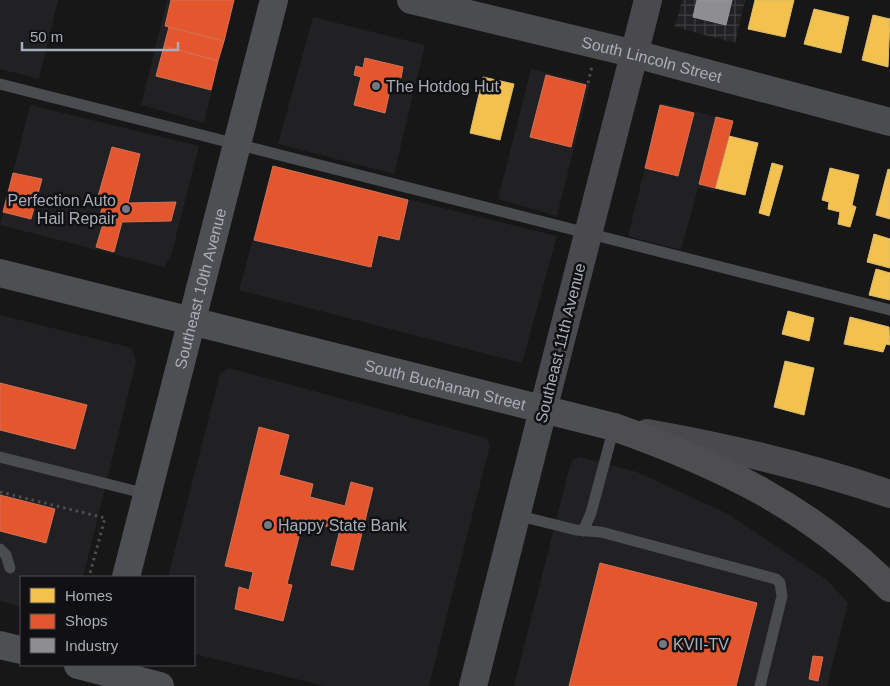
<svg xmlns="http://www.w3.org/2000/svg" width="890" height="686" font-family="Arial,sans-serif">
	<defs>
		<pattern id="industrial-grid" width="8" height="8" patternUnits="userSpaceOnUse" patternTransform="scale(1.25)"><rect width="8" height="8" fill="#212123"/><path d="M0 4h8M4 0v8" fill="none" stroke="#3e3f41"/></pattern>
	</defs>
	<rect width="100%" height="100%" fill="#171717"/>
	<g fill="#212123">
		<polygon points="0,0 58,0 39,79 0,69"/>
		<polygon points="167,0 234,0 204,123 141,105"/>
		<polygon points="313,17 425,45 394,174 278,144"/>
		<polygon points="531,69 590,84 557,216 498,199"/>
		<polygon points="661,103 733,121 714,192 698,188 681,250 628,236"/>
		<polygon points="30,105 199,146 171,256 164,267 0,225"/>
		<polygon points="273,166 557,236 522,363 239,290"/>
		<polygon points="0,315 132,348 136,362 83,577 21,577 21,607 0,601"/>
		<polygon points="229,368 486,438 490,445 429,686 325,686 194,654 194,577 168,577 220,374"/>
		<polygon points="580,457 637,472 728,514 827,580 848,603 827,686 514,686 568,473 572,460"/>
	</g>
	<polygon fill="url(#industrial-grid)" points="682,0 745,0 735,43 675,27"/>
	<g fill="#f2c14e" stroke="#dcbb6e">
		<polygon points="755,0 794,0 785,37 748,29"/>
		<polygon points="814,9 849,17 841,53 804,44"/>
		<polygon points="873,15 890,19 888,67 862,60"/>
		<polygon points="483,77 514,84 500,140 470,133"/>
		<polygon points="729,136 758,143 745,195 715,188"/>
		<polygon points="772,163 783,166 769,216 759,213"/>
		<polygon points="830,168 859,175 852,205 856,207 850,227 838,224 840,212 828,209 829,202 822,200"/>
		<polygon points="888,169 890,170 890,219 876,215"/>
		<polygon points="874,234 890,239 890,268 867,262"/>
		<polygon points="876,269 890,273 890,300 869,295"/>
		<polygon points="788,311 814,318 809,341 782,334"/>
		<polygon points="850,317 889,327 890,345 886,344 883,352 844,344"/>
		<polygon points="785,361 814,368 804,415 774,407"/>
	</g>
	<g fill="#e4572e" stroke="#d27157">
		<polygon points="171,0 234,0 224,41 165,26"/>
		<polygon points="169,27 224,41 218,61 164,46"/>
		<polygon points="164,46 218,61 211,90 156,76"/>
		<polygon points="365,58 403,67 401,78 390,77 387,89 390,90 385,113 354,105 361,77 354,75 356,66 363,68"/>
		<polygon points="546,75 586,85 571,147 530,137"/>
		<polygon points="660,105 694,113 678,176 645,168"/>
		<polygon points="716,117 733,121 715,188 699,184"/>
		<polygon points="112,147 140,154 128,203 176,202 171,221 122,222 114,252 96,247 105,217 100,215 104,201 97,200"/>
		<polygon points="273,166 408,200 399,240 378,235 371,267 254,240"/>
		<polygon points="13,173 42,179 31,219 3,212"/>
		<polygon points="0,383 87,405 75,449 0,430"/>
		<polygon points="259,427 289,435 279,475 313,484 310,497 345,506 351,482 373,488 353,570 331,565 340,530 303,521 287,584 292,585 283,621 235,609 239,587 249,590 253,572 225,566"/>
		<polygon points="0,495 55,509 46,543 0,531"/>
		<polygon points="600,563 757,603 736,686 569,686"/>
		<polygon points="813,656 823,657 818,681 809,679"/>
	</g>
	<polygon fill="#8d8d92" stroke="#95979d" points="697,0 732,0 726,25 693,17"/>
	<g fill="none" stroke-linecap="round" stroke-linejoin="round">
		<g stroke="#4d4e52" stroke-width="3" stroke-dasharray="2.5 4" stroke-linecap="butt">
			<polyline points="588,83 592,66"/>
			<polyline points="0,492 105,518 89,577"/>
		</g>
		<g stroke="#4b4c50" stroke-width="11">
			<polyline points="0,84 890,310"/>
			<polyline points="0,457 147,494"/>
			<polyline points="516,515 576,530 601,532 776,579 780,583 782,596 760,686"/>
			<polyline points="583,531 591,513 614,427"/>
			<polyline points="0,549 6,555 10,568"/>
		</g>
		<g stroke="#4b4c50" stroke-width="28">
			<path id="s1" d="M411 0 635 54 890 122"/>
			<polyline points="473,686 543,410"/>
		</g>
		<g stroke="#4a4a4e" stroke-width="28">
			<polyline points="543,410 648,0"/>
			<path d="M647 433C733 448 807 466 890 494"/>
		</g>
		<g stroke="#4d4f52" stroke-width="28">
			<path id="s2" d="M0 273 614 427"/>
			<path id="s3" d="M126 577 274 0"/>
			<polyline points="0,645 21,650"/>
			<polyline points="78,665 160,686"/>
		</g>
		<path stroke="#4e4e51" stroke-width="28" d="M614 427C721 465 809 507 890 588"/>
	</g>
	<g fill="#757880" stroke="#111113" stroke-width="2">
		<circle cx="376" cy="86" r="5"/>
		<circle cx="126" cy="209" r="5"/>
		<circle cx="268" cy="525" r="5"/>
		<circle cx="663" cy="644" r="5"/>
	</g>
	<g text-anchor="middle" stroke-width="5" stroke-linejoin="round" paint-order="stroke">
		<g font-size="16" fill="#a8adb8" stroke="#111113">
			<text dy="6" stroke="none"><textPath href="#s1" startOffset="248">South Lincoln Street</textPath></text>
			<text dy="6" stroke="none"><textPath href="#s3" startOffset="298">Southeast 10th Avenue</textPath></text>
			<text transform="translate(560 343) rotate(-76)" y="6">Southeast 11th Avenue</text>
			<text dy="6" stroke="none"><textPath href="#s2" startOffset="459">South Buchanan Street</textPath></text>
		</g>
		<g font-size="16" fill="#a8adb8" stroke="#111113" text-anchor="start">
			<text x="386" y="92">The Hotdog Hut</text>
			<text x="116" y="206" text-anchor="end">Perfection Auto<tspan x="116" dy="18">Hail Repair</tspan></text>
			<text x="278" y="531">Happy State Bank</text>
			<text x="673" y="650">KVII-TV</text>
		</g>
	</g>
	<rect x="20" y="576" width="175" height="90" fill="#111113" stroke="#4d4f55"/>
	<rect x="30" y="588" width="25" height="15" fill="#f2c14e" stroke="#4d4f55"/>
	<text x="65" y="601" font-size="15" fill="#a8adb8">Homes</text>
	<rect x="30" y="614" width="25" height="15" fill="#e4572e" stroke="#4d4f55"/>
	<text x="65" y="626" font-size="15" fill="#a8adb8">Shops</text>
	<rect x="30" y="638" width="25" height="15" fill="#8d8d92" stroke="#4d4f55"/>
	<text x="65" y="651" font-size="15" fill="#a8adb8">Industry</text>
	<path d="M22 42v8h156v-8" fill="none" stroke="#a8adb8" stroke-width="2.5"/>
	<text x="30" y="42" font-size="15" fill="#a8adb8" stroke="#111113" stroke-width="4" paint-order="stroke">50 m</text>
</svg>
